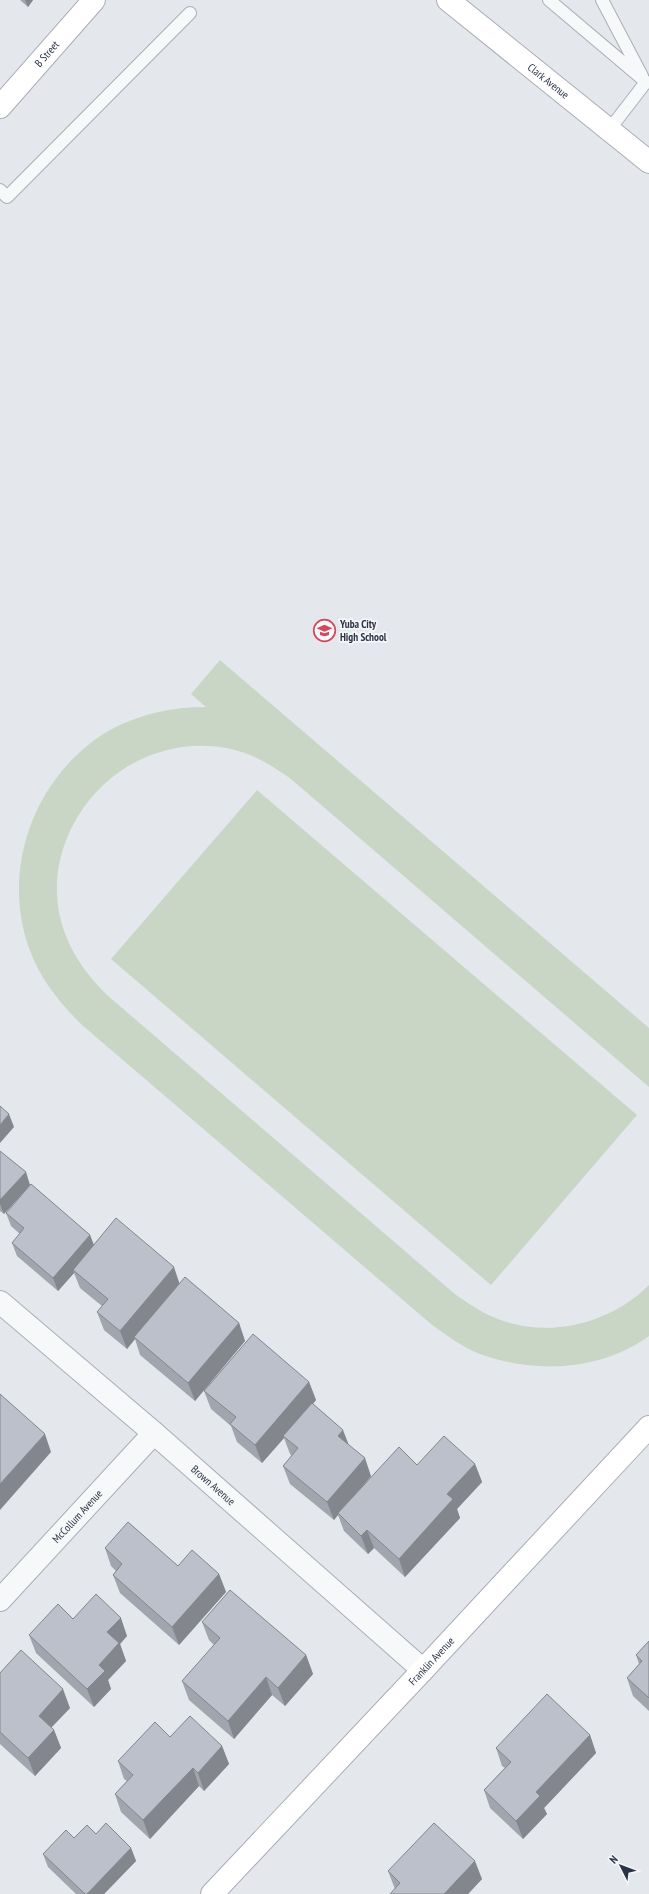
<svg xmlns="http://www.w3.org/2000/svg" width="649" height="1894" font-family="'PT Sans Narrow',sans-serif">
	<rect width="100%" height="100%" fill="#e4e7ec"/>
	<g fill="#c9d6c5">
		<path d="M220 660 649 1028V1087L291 779C278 770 265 761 250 755 223 744 191 743 164 751 87 771 35 859 66 936 75 959 89 977 107 995L456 1295C468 1303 479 1311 493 1317 545 1340 609 1325 649 1285V1336C601 1371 535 1374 480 1354 462 1347 446 1335 431 1324L82 1025C59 1002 40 979 29 948 0 867 36 773 110 730 139 714 173 707 206 707L191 694Z"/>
		<polygon points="257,790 637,1115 491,1285 111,959"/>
	</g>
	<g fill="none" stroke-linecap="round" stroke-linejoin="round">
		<defs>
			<g id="lane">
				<polyline points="549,0 646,82"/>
				<polyline points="602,0 642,76"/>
				<polyline points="609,130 646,82"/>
				<polyline points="0,190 7,197 190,13"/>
			</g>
			<g id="street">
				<path id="s1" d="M0 1302 154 1433 423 1670"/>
				<path id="s2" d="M0 1600 154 1433"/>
			</g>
			<g id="secondary">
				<path id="s3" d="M448 0 649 162"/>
				<path id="s4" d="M0 107 94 0"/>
				<path id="s5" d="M212 1894 423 1670 649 1427"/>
			</g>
		</defs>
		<use href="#lane" stroke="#a9aeb7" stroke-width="14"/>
		<use href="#street" stroke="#a9aeb7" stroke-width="24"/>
		<use href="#secondary" stroke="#a9aeb7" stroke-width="24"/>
		<use href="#lane" stroke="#f7f8fa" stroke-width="12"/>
		<use href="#street" stroke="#f7f8fa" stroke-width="22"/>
		<use href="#secondary" stroke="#fff" stroke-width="22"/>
	</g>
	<g fill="#a1a5ae">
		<polygon points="20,0 33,0 28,7"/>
		<polygon points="0,1151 30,1185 90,1235 94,1245 179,1283 239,1323 245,1341 195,1401 140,1355 135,1339 127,1349 104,1330 97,1312 102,1306 80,1288 74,1273 58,1291 17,1256 12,1243 20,1234 11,1226 6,1213 28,1187 4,1214 0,1211"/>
		<polygon points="309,1382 316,1400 313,1404 349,1445 371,1476 364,1485 417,1465 475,1464 482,1482 457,1509 460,1518 405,1577 374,1548 368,1554 344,1531 338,1515 334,1520 290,1484 283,1466 292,1456 290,1454 284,1438 262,1463 237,1442 231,1426 211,1409 204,1391"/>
		<polygon points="105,1548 178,1566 219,1574 226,1592 179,1645 120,1593 113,1575 116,1571 111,1566"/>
		<polygon points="73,1619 127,1636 120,1644 126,1661 108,1680 111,1689 94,1707 36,1653 29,1635"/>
		<polygon points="202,1622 306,1655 313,1674 285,1706 272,1695 234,1739 189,1700 182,1681 214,1645 209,1640"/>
		<polygon points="649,1641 649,1711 633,1696 627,1678 639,1664 636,1655"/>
		<polygon points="0,1673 70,1708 51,1728 54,1730 61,1748 35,1776 0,1744"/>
		<polygon points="590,1735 596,1753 544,1808 547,1814 523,1839 490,1808 484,1790 505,1768 502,1766 496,1748"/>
		<polygon points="170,1737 222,1746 229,1764 204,1791 199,1786 150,1839 121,1812 115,1794 127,1781 124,1779 118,1761"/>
		<polygon points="96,1834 131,1848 136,1861 104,1894 76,1894 48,1867 43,1854 74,1838"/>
		<polygon points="388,1871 482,1879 468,1894 390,1894 395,1889"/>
	</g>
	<g fill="#83868d">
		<polygon points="25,0 33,0 28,7"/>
		<polygon points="9,1114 14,1127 0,1143 0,1125"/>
		<polygon points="26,1172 30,1185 4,1214 0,1204 0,1200"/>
		<polygon points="90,1235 95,1248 73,1270 74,1273 58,1291 53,1278"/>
		<polygon points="174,1267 180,1285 134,1337 135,1339 127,1349 120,1331"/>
		<polygon points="239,1323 245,1341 195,1401 188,1383"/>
		<polygon points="309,1382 316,1400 285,1437 283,1436 284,1438 262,1463 255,1445"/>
		<polygon points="343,1430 350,1448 338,1436"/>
		<polygon points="45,1434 51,1452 0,1510 0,1484"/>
		<polygon points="365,1458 371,1476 339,1514 338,1513 338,1515 334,1520 327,1502"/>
		<polygon points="475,1464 482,1482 457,1509 460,1518 405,1577 399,1559 447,1494"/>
		<polygon points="367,1530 374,1548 368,1554 361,1536"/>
		<polygon points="219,1574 226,1592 179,1645 172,1627"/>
		<polygon points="121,1618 127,1636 120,1644 126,1661 108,1680 111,1689 94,1707 87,1689 99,1665 107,1632"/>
		<polygon points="306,1655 313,1674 285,1706 278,1688"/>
		<polygon points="266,1677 272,1695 234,1739 228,1721"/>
		<polygon points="63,1689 70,1708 45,1734 39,1716"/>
		<polygon points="54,1730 61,1748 35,1776 28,1758"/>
		<polygon points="590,1735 596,1753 544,1808 547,1814 523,1839 516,1821 536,1792"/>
		<polygon points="222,1746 229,1764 204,1791 198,1773"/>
		<polygon points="193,1768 199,1786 150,1839 143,1820"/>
		<polygon points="131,1848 136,1861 104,1894 87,1894"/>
		<polygon points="475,1861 482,1879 468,1894 444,1894"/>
	</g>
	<g fill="#bbc0ca" stroke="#83868d">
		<polygon points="0,1106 9,1114 0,1125"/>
		<polygon points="0,1151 26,1172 0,1200"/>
		<polygon points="31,1184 90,1235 53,1278 12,1243 24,1228 6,1213"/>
		<polygon points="116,1218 174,1267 120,1331 97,1312 108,1299 73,1270"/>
		<polygon points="185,1277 239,1323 188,1383 134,1337"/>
		<polygon points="253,1334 309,1382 255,1445 230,1424 236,1417 204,1391"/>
		<polygon points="0,1394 45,1434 0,1484"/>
		<polygon points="312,1403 343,1430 338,1436 365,1458 327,1502 283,1466 298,1448 283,1436"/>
		<polygon points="444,1436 475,1464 447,1494 453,1499 399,1559 367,1530 361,1536 338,1513 399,1447 417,1465"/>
		<polygon points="128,1522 178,1566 192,1550 219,1574 172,1627 113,1575 122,1564 105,1548"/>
		<polygon points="230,1590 306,1655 278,1688 266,1677 228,1721 182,1681 220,1638 202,1622"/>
		<polygon points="96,1594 121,1618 107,1632 119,1643 99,1665 105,1671 87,1689 29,1635 58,1604 73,1619"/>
		<polygon points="649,1641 649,1698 627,1678 642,1661 636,1655"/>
		<polygon points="21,1650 63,1689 39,1716 54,1730 28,1758 0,1732 0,1673"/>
		<polygon points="547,1694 590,1735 536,1792 540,1796 516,1821 484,1790 511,1762 496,1748"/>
		<polygon points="190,1716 222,1746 198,1773 193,1768 143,1820 115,1794 133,1775 118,1761 155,1722 170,1737"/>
		<polygon points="106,1823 131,1848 87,1894 85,1894 43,1854 66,1830 74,1838 87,1825 96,1834"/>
		<polygon points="434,1823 475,1861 444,1894 390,1894 400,1883 388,1871"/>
	</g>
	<defs>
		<symbol id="school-ring" viewBox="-11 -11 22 22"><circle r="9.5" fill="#f4f6f9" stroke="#d1495b" stroke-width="1.5"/><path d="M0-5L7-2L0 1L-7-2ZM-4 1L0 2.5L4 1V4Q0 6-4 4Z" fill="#d1495b"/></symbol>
	</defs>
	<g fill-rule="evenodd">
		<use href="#school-ring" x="312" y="618" width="25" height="25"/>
	</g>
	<g text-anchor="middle" stroke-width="3.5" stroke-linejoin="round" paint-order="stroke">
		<g font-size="11" fill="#2b3445" stroke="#f4f6f9">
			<text dy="4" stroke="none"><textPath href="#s4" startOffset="71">B Street</textPath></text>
			<text dy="4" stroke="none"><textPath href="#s3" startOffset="129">Clark Avenue</textPath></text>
			<text dy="4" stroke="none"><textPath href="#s1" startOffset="281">Brown Avenue</textPath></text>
			<text dy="4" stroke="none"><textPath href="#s2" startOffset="114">McCollum Avenue</textPath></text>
			<text dy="4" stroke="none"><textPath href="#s5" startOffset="320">Franklin Avenue</textPath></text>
		</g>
		<g font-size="11" font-weight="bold" fill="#2b3445" stroke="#f4f6f9" text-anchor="start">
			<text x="340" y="628">Yuba City<tspan x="340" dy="13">High School</tspan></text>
		</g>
	</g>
	<g transform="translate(621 1866) rotate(312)" stroke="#f4f6f9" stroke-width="3" paint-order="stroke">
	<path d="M0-3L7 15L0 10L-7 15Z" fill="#2b3445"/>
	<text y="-6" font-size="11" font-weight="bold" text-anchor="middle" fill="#2b3445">N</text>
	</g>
</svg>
